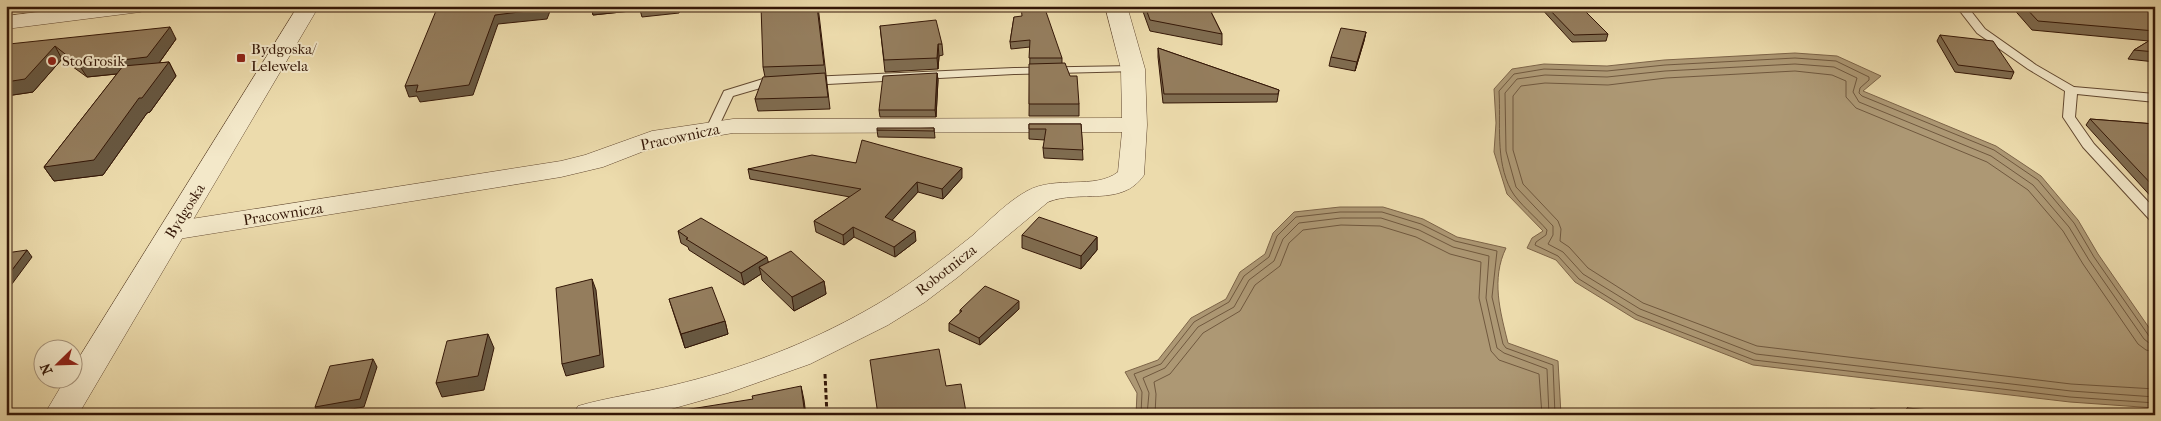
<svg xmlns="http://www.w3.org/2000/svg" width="2161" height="421" font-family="'IM FELL French Canon',serif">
	<rect width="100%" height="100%" fill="#ecdbac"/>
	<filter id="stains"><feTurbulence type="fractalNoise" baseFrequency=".004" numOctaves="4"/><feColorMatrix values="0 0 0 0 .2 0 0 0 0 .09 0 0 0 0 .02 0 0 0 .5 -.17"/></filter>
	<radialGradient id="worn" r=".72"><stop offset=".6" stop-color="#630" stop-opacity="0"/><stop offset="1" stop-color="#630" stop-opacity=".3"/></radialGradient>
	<g fill="#ad9874" stroke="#7d6448">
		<polygon points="1795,53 1837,56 1881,76 1863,91 1996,146 2041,176 2078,220 2098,254 2152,332 2155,341 2155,408 2070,402 1753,365 1635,319 1575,282 1556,260 1527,248 1532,238 1543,231 1507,194 1494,152 1496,123 1494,89 1512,69 1544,64 1607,66 1664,60"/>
		<path d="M1340 207H1383L1423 219 1457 237 1506 248C1491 279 1500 311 1508 343L1558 361 1561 415H1136L1137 393 1125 372 1158 360 1191 318 1226 299 1240 272 1265 254 1273 233 1294 212Z"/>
	</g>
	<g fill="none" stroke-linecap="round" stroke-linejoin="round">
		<g stroke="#70583e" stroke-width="1">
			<path d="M2155 338 2149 336 2094 257 2074 223 2038 180 1994 150 1862 96 1859 93 1860 88 1869 80V77L1836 61 1795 58 1665 65 1607 71 1544 69 1514 74 1499 91C1501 123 1495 160 1511 190 1518 203 1537 218 1547 230L1546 235 1536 242 1535 245 1558 256 1579 279 1637 315 1754 360 2070 397 2155 403"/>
			<polyline points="2155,344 2149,343 2144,339 2089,260 2069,227 2033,185 1991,156 1859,102 1853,92 1857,78 1834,67 1795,64 1665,71 1607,77 1545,75 1517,79 1505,93 1506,151 1516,187 1553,226 1553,235 1548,244 1563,252 1583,274 1640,309 1756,354 2071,391 2155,397"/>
			<polyline points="2155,352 2146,350 2138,344 2083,264 2063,231 2028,190 1987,162 1856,108 1846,97 1846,81 1832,75 1795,71 1666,78 1608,85 1545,83 1521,86 1513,96 1513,150 1523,184 1558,221 1561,229 1560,241 1569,247 1588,268 1643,303 1757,346 2071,384 2155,389"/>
			<polyline points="1141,415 1142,392 1134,374 1161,364 1194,322 1229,302 1244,276 1269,257 1277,236 1296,217 1340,212 1382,212 1421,224 1455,241 1497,251 1492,297 1503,344 1506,348 1553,365 1555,415"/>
			<polyline points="1147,415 1149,393 1143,378 1165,368 1198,327 1234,307 1249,280 1274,261 1283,239 1299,223 1341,218 1381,218 1419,230 1453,247 1489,256 1486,298 1497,348 1504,353 1547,369 1549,415"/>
			<polyline points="1155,415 1156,394 1154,382 1170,374 1203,333 1240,311 1255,285 1280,266 1289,243 1303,230 1341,225 1380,226 1416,237 1450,254 1481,262 1479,298 1491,351 1499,360 1539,374 1542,415"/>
		</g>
		<defs>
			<g id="service">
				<polygon points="1956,6 1967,6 1985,29 2036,65 2074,87 2155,94 2155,102 2077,94 2075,117 2094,144 2155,209 2155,221 2150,220 2083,147 2063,117 2065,91 2028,69 1977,33"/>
				<polygon points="1133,66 1139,69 1137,71 1014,74 809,85 803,81 809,77 1014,68"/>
				<polygon points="763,79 778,79 784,83 782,86 764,87 733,96 716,132 708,132 706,129 724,91"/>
			</g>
			<g id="minor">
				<polygon points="87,6 150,6 147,10 140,12 6,29 6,16"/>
				<path d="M1105 6H1127L1145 69 1147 125 1144 175C1122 208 1079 189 1048 202L958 277 925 302 888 325 810 364 728 393 650 415H573L578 406C609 397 642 393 674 385 741 369 807 344 867 310 905 289 938 263 972 236 989 221 1007 202 1027 191 1056 175 1095 190 1118 172L1122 132 733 133 657 146 603 167 561 177 172 240 162 237 158 231 162 225 172 222 561 161 585 155 652 131 733 119 1122 118 1121 69Z"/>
			</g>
			<polygon id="tertiary" points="298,6 319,6 78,415 44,415 66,378 72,378 72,369"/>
		</defs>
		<use href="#service" stroke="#624830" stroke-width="2"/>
		<use href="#minor" stroke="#624830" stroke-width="1"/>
		<use href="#tertiary" stroke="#624830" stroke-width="1"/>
		<polyline stroke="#341707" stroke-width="3" stroke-dasharray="4.5 2.5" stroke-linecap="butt" points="825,374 827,415"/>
		<use href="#service" fill="#f3e8c9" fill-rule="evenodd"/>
		<use href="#minor" fill="#f3e8c9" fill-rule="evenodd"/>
		<use href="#tertiary" fill="#f3e8c9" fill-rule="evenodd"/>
	</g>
	<g fill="#7f6c50" stroke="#341707">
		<polygon points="591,6 711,6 679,10 679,13 642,17 640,10 593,15"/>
		<polygon points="818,6 830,109 758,111 755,99 765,77 763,67"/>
		<polygon points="1141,6 1208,6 1222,34 1222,45 1150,31"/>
		<polygon points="1539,6 1580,6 1608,34 1606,41 1572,42"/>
		<polygon points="2011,6 2155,6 2155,62 2128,59 2134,50 2149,41 2032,30"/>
		<polygon points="1014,17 1062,58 1062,63 1079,104 1079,116 1029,116 1030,47 1011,49 1010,42"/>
		<polygon points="880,26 942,44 943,55 939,56 938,69 885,72"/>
		<polygon points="1366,32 1364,41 1355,71 1329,66 1331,57"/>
		<polygon points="1940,35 2014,72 2011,79 1955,72 1937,41"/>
		<polygon points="176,39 159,63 169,62 176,76 150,112 147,113 103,175 54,181 44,167 117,74 87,77 62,59 33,92 6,96 6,47"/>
		<polygon points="1158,48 1279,90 1277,102 1163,103 1158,57"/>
		<polygon points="937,73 938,80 936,117 880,117 879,110"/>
		<polygon points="2090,119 2155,124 2155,201 2086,125"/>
		<polygon points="1029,124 1081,124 1083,160 1044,158 1043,148 1045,140 1029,139"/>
		<polygon points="934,128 935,138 878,137 877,130"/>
		<polygon points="856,163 962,178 943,199 918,192 892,220 916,241 895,257 854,237 844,245 816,232 814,221 850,197 750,179 748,169"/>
		<polygon points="678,231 824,281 826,294 794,311 762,280 761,274 744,285 689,250 688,247 681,243"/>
		<polygon points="1022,235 1097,237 1097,250 1081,269 1022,248"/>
		<polygon points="669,299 725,321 728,334 685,348"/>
		<polygon points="1019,309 980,345 949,331 949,323 960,313 960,310"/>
		<polygon points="1907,408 1935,415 1867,415 1870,409 1905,411"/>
	</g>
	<g fill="#685841" stroke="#341707">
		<polygon points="545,6 552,6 547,19 498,24 473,95 420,102 417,96 409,97 405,86 495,15"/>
		<polygon points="591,6 643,6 640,8 640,10 593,15"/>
		<polygon points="677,6 711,6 679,10 679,13"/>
		<polygon points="170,27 176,39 154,70 87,77 79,65"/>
		<polygon points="1366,32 1364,41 1355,71 1357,62"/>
		<polygon points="938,44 939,56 938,69 937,58"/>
		<polygon points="55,46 62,59 33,92 6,96 6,82"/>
		<polygon points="169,62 176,76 150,112 147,113 103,175 54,181 44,167"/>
		<polygon points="937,73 938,80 936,117 935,110"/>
		<polygon points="962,168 962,178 943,199 942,189"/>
		<polygon points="917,182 918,192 886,227 885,217"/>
		<polygon points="853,227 854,237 844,245 843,235"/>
		<polygon points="915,231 916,241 895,257 894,247"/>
		<polygon points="1097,237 1097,250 1081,269 1081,256"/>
		<polygon points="27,250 32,257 6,292 6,278"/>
		<polygon points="767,257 770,269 759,267 761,274 744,285 741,273"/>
		<polygon points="592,279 596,290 604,367 566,376 562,364"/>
		<polygon points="824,281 826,294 794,311 792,297"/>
		<polygon points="1019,301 1019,309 980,345 979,338"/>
		<polygon points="725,321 728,334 685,348 681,334"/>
		<polygon points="488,334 494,348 484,390 442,397 436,383"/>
		<polygon points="373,359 377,367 364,407 319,414 315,407"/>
		<polygon points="801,386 804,400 806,415 805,415"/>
		<polygon points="966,412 967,415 950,415"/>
	</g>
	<g fill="#947d5d" stroke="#341707">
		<polygon points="438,6 545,6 544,9 495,15 469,85 416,92 418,85 405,86"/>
		<polygon points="640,6 655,6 640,8"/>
		<polygon points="761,6 817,6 824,65 763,67"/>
		<polygon points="1021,6 1044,6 1062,58 1029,58 1030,40 1010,42 1014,17 1022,16"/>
		<polygon points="1145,6 1208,6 1222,34 1150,20"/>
		<polygon points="1546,6 1580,6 1608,34 1574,35"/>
		<polygon points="2024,6 2155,6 2155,31 2038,21"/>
		<polygon points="936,20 942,44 938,44 937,58 884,60 880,26"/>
		<polygon points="170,27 147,57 79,65 55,46 25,79 6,82 6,47 9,44"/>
		<polygon points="1341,28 1366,32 1357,62 1331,57"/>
		<polygon points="1940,35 1993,41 2014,72 1958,65"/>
		<polygon points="2155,37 2155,52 2134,50"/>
		<polygon points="1158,48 1279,90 1278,94 1164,94"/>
		<polygon points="169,62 142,98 139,98 94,160 44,167 123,66"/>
		<polygon points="1065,63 1070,76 1077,76 1079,104 1029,104 1029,64"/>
		<polygon points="825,73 828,97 755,99 763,77"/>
		<polygon points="937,73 935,110 879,110 883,76"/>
		<polygon points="2090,119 2155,124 2155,188"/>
		<polygon points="1029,124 1081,124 1083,150 1043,148 1046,129 1029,129"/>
		<polygon points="877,128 934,128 934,131 877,130"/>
		<polygon points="862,140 962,168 942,189 917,182 885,217 915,231 894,247 853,227 843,235 814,221 861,189 748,169 812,155 856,163"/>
		<polygon points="1039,217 1097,237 1081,256 1022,235"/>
		<polygon points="701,218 767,257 741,273 686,239 688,238 678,231"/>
		<polygon points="27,250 6,278 6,253"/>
		<polygon points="791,251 824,281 792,297 759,267"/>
		<polygon points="592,279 600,355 562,364 556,288"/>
		<polygon points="985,286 1019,301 979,338 949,323 962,311 960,310"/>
		<polygon points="712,287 725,321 681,334 669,299"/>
		<polygon points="488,334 478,376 436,383 447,341"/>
		<polygon points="939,349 946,386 961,384 966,412 950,415 878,415 870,360"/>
		<polygon points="373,359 360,399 315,407 330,366"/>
		<polygon points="801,386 805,415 653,415 753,399 752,396"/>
		<polygon points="1907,408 1931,410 1935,415 1874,415 1870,409 1908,412"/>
		<polygon points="1978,414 1996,415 1979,415"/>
	</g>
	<g fill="#8f2418" stroke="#f3e8c9" stroke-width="2">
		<rect x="236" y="53" width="10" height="10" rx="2.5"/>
		<circle cx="52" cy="61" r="5"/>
	</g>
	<g text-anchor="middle" stroke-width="4" stroke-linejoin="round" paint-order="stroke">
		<g font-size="15" fill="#341707" stroke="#f3e8c9" text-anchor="start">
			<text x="251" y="54">Bydgoska/<tspan x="251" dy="17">Lelewela</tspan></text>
			<text x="62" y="66">StoGrosik</text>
		</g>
		<g font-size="15" fill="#341707" stroke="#f3e8c9">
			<text transform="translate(680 137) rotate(-12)" y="5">Pracownicza</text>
			<text transform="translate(185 211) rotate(-58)" y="5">Bydgoska</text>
			<text transform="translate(283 214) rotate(-9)" y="5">Pracownicza</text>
			<text transform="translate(946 270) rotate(-38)" y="5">Robotnicza</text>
		</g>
	</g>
	<rect width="2161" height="421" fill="none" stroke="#ecdbac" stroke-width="25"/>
	<rect x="8" y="8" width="2146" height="406" fill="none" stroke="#341707" stroke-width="2.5"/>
	<rect x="12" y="12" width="2136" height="396" fill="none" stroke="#341707"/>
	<g transform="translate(58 364) rotate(247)"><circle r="24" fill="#f3e8c9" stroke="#a7947b"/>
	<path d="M0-4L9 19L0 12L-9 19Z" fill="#8f2418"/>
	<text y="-8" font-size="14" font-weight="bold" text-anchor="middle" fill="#341707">N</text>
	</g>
	<rect width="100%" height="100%" filter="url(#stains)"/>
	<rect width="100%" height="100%" fill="url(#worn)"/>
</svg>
